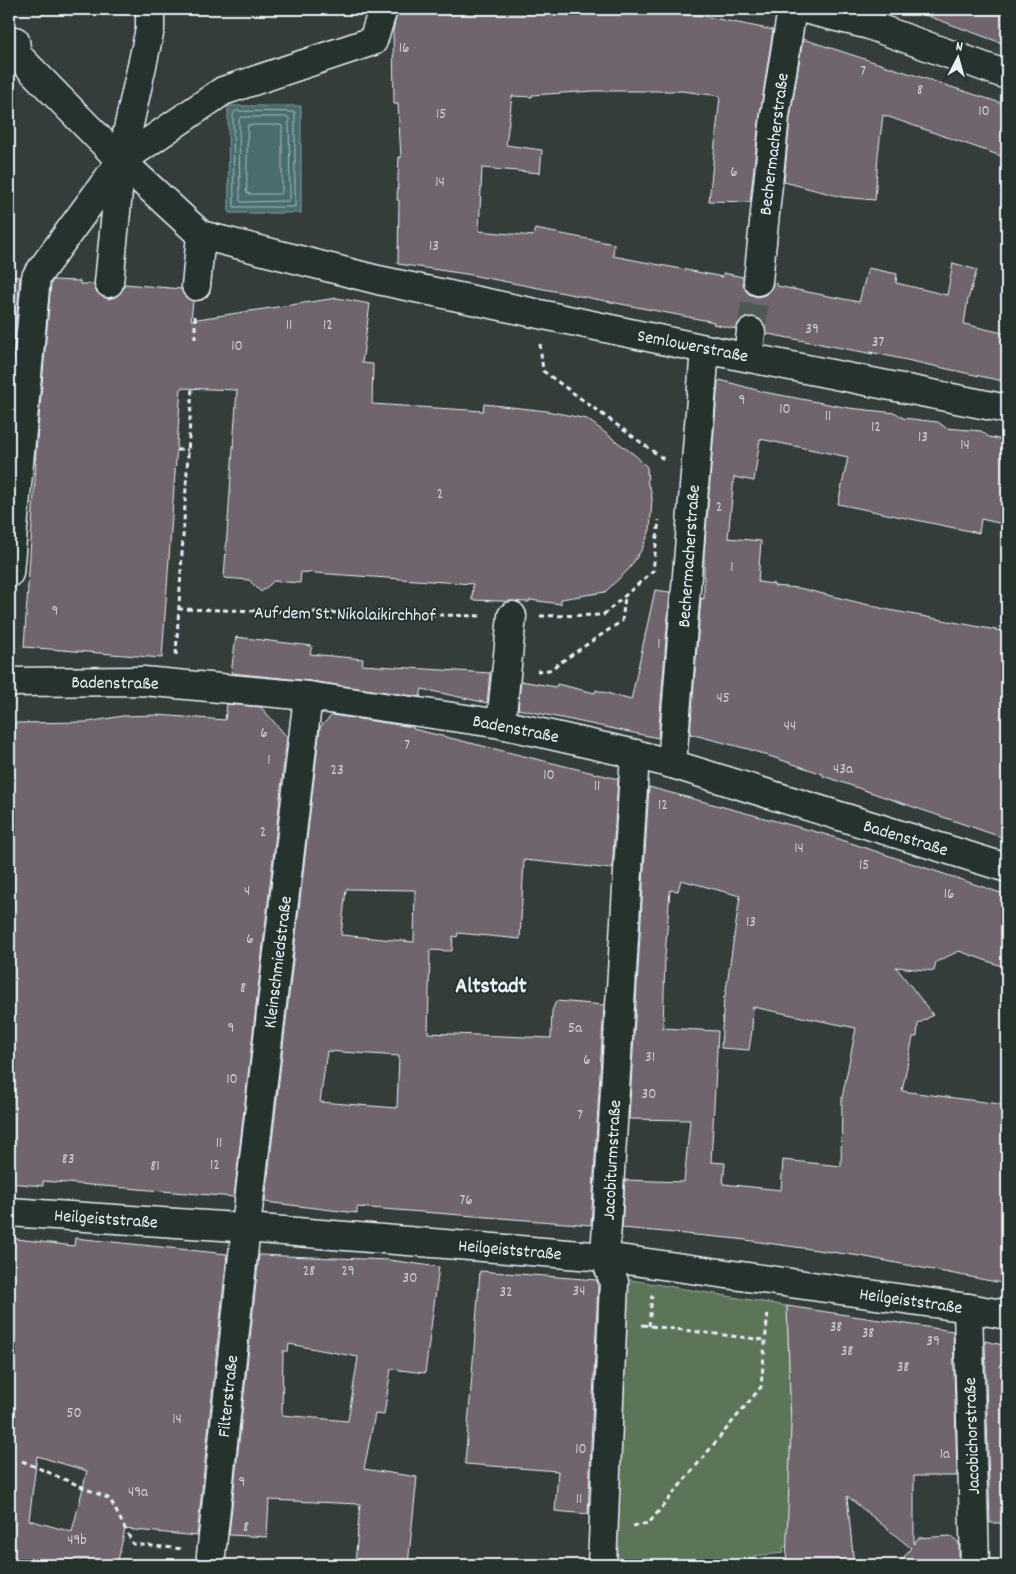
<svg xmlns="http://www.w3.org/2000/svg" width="1016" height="1574" font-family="Dekko,sans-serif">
	<rect width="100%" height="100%" fill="#353d3a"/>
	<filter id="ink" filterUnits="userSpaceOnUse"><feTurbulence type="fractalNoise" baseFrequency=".02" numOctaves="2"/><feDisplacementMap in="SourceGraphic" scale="10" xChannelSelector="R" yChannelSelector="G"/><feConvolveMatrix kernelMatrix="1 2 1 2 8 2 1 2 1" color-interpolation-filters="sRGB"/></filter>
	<g filter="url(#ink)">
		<polygon fill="#5c7459" stroke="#a2b2a8" points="625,1279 787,1306 791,1426 788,1547 783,1547 784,1553 753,1556 753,1565 613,1565"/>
		<polygon fill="#486c6d" stroke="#88a1a5" points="228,106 301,106 301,213 229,213"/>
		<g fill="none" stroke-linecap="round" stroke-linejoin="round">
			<g stroke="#a8bcc0" stroke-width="1">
				<polygon points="236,111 295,112 295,207 234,207 233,114"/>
				<polygon points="242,117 287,117 289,118 290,199 289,201 242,202 240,201 239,120"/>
				<polygon points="248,125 280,125 282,126 282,192 281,194 250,194 247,193"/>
			</g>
		</g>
		<g fill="#6f656c" stroke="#e8f1f8" fill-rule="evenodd">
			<polygon points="398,9 578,10 578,11 682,14 703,16 773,30 760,114 750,202 709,201 720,96 682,91 594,91 532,95 532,97 512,96 506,145 542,150 540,173 482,168 479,231 533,236 535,229 614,244 613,256 723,277 723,273 743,277 744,288 749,294 757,297 765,295 770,291 773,283 777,284 777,286 859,302 868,268 897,274 896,283 947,295 953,263 977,270 968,299 964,324 1007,334 1007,382 870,352 873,354 768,334 766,335 765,326 760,319 753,317 744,318 739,322 736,329 713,324 714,322 466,274 398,264 399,200 397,200 399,157 401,158 398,104 394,104 393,30"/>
			<polygon points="917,9 1007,9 1007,45 917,12"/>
			<polygon points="803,39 1007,105 1007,158 883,115 878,155 875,200 842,197 784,182 790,118"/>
			<polygon points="9,276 20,277 9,404"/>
			<polygon points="53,280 80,281 80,284 94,284 95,290 100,295 108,299 115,297 121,292 125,284 181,289 187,298 193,301 191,320 337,298 370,304 362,363 373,364 372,404 483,411 484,404 547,411 587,419 636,456 647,467 648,486 650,487 652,498 650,530 642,549 629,569 605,592 561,599 561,604 530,600 529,602 472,600 473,584 301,572 300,583 274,581 261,592 249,580 224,578 237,390 181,388 162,658 24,647 36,464 35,463 51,283"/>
			<polygon points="720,380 764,392 849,408 896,413 903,418 938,422 946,428 981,431 989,437 1007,441 1007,525 981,519 979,533 838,504 848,457 760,439 754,481 734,477 728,538 761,541 758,582 774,584 774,586 799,588 889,610 1007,632 1007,839 823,776 823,774 748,749 690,734 701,598 704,599 704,555 718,382"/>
			<polygon points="655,590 670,592 658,738 518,709 521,681 556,687 557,684 595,693 596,690 631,700"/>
			<polygon points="236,637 312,646 310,654 363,659 362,665 490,673 487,703 422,689 420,697 310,681 231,673"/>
			<polygon points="227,704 261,707 287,737 234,1197 43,1181 43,1186 9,1183 9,811 15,723 88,722 122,716 157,715 225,720"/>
			<path d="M332 715 413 727V729L618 779 612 869 524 860 520 939 458 933 457 937 453 936 452 951 430 950 428 1033 551 1038 552 1011 556 1001 604 1005 591 1225 357 1207V1213L265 1202 320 727ZM346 889 415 890 414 942 341 935ZM327 1051 399 1056 397 1108 320 1102Z"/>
			<path d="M649 787 824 834 1007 895V968L959 951 936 962 934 971 896 967 933 1015 918 1024 917 1037H913L902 1091 1007 1105V1284L860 1256 738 1239 622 1228 625 1180 684 1182 690 1120 629 1119ZM681 880 740 896 725 997H724L721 1048 749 1050 752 1030 753 1007 856 1028 842 1098 841 1166 783 1160 781 1190 723 1184 725 1163 711 1162 718 1031 663 1028 665 957 670 890 678 891Z"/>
			<path d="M9 1238 74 1246 75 1238 227 1254 197 1536 125 1529 117 1565H9ZM37 1456 87 1471 72 1532 29 1520Z"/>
			<path d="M259 1255 389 1260 439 1267 425 1373 391 1369 384 1415 375 1414 364 1469 417 1477 408 1565H355L360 1504 269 1500 267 1537 229 1535ZM289 1344 358 1357 348 1421 282 1415 283 1351H288Z"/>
			<polygon points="480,1271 597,1280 598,1284 588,1514 555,1511 558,1471 465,1464"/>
			<polygon points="787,1306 953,1331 957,1476 914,1476 914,1544 918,1538 951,1536 959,1543 959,1565 898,1565 911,1548 847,1496 854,1565 786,1565 791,1426"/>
			<polygon points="985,1341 1007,1346 1007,1523 990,1523"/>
		</g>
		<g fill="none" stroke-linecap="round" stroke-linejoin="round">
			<polyline stroke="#505856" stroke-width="28" stroke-dasharray="28 14" stroke-linecap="butt" points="751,332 758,281"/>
			<defs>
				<g id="minor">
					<polyline points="804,9 869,25 1007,75"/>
					<polyline points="15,41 17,55 121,161 201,235 378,280 705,349 1007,409"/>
					<polyline points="758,281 775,116 792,9"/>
					<polyline points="109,283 121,161 223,91 373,41 383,9"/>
					<polyline points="196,286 201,235"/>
					<polyline points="748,356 751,332"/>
					<polyline points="9,573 36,277 121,161 150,29 150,9"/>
					<polyline points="9,682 143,681 308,696 501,724 635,754 672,764 1007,868"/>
					<polyline points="501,724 512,616"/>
					<polyline points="672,764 705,349"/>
					<polyline points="9,1212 222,1226 605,1257 968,1308 1007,1315"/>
					<polyline points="968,1308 975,1565"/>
					<polyline points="210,1565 246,1227 308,696"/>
					<polyline points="602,1565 614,1282 605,1257 635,754"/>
				</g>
			</defs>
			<use href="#minor" stroke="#e8f1f8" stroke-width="31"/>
			<g stroke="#e8f1f8" stroke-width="3" stroke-dasharray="5 4" stroke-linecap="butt">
				<polyline points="195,339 195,314"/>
				<polyline points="540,344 543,371 665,460"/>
				<polyline points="177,450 188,450"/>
				<polyline points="178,609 482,616"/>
				<polyline points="540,616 603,615 653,571 659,520"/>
				<polyline points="176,655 192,387"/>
				<polyline points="537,671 549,670 622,621 625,597"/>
				<polyline points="642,1325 765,1340"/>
				<polyline points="649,1326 652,1295"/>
				<polyline points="22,1461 110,1499 133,1544 183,1549"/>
				<polyline points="633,1526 649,1523 761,1387 768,1311"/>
			</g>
			<use href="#minor" stroke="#26332d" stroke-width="28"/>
		</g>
	</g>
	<g text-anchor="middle" stroke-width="4" stroke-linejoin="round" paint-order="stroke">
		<g font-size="15" fill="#caced5">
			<text x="404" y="52">16</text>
			<text x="863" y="75">7</text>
			<text x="920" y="94">8</text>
			<text x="984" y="115">10</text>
			<text x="441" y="118">15</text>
			<text x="734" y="176">6</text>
			<text x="440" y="186">14</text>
			<text x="434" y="250">13</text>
			<text x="289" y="329">11</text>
			<text x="328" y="329">12</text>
			<text x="812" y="333">39</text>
			<text x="878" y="346">37</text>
			<text x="237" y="350">10</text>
			<text x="742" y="404">9</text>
			<text x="785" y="413">10</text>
			<text x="828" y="420">11</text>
			<text x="876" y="431">12</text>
			<text x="923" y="441">13</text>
			<text x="965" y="449">14</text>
			<text x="440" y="498">2</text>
			<text x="719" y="511">2</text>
			<text x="732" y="571">1</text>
			<text x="55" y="615">9</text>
			<text x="659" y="648">1</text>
			<text x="723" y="702">45</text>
			<text x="790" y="730">44</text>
			<text x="264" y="737">6</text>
			<text x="407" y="749">7</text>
			<text x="269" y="764">1</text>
			<text x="843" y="773">43a</text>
			<text x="337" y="774">23</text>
			<text x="549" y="779">10</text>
			<text x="597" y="790">11</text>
			<text x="663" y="809">12</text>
			<text x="263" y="836">2</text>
			<text x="799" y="852">14</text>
			<text x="864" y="869">15</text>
			<text x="247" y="895">4</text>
			<text x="949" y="898">16</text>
			<text x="751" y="926">13</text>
			<text x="250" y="943">6</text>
			<text x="243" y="992">8</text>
			<text x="231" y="1032">9</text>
			<text x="575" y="1032">5a</text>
			<text x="650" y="1061">31</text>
			<text x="587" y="1064">6</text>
			<text x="232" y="1083">10</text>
			<text x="649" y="1098">30</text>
			<text x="580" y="1119">7</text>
			<text x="219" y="1147">11</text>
			<text x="68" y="1163">83</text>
			<text x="215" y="1169">12</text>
			<text x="155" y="1170">81</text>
			<text x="466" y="1204">76</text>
			<text x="309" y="1275">28</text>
			<text x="348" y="1275">29</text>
			<text x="410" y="1282">30</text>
			<text x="579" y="1295">34</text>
			<text x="506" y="1296">32</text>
			<text x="836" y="1331">38</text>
			<text x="868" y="1337">38</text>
			<text x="933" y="1345">39</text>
			<text x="847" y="1355">38</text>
			<text x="903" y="1371">38</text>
			<text x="74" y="1417">50</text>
			<text x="177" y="1423">14</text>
			<text x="581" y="1453">10</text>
			<text x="945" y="1458">1a</text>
			<text x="242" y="1486">9</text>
			<text x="138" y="1496">49a</text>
			<text x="579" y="1503">11</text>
			<text x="246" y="1531">8</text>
			<text x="77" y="1544">49b</text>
		</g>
		<g font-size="18" fill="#e8f1f8" stroke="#26332d">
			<text transform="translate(773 144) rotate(-83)" y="6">Bechermacherstraße</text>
			<text transform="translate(693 345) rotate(11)" y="6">Semlowerstraße</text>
			<text transform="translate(688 556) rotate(-86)" y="6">Bechermacherstraße</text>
			<text transform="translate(345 613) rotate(1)" y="6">Auf dem St. Nikolaikirchhof</text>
			<text transform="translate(115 682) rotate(1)" y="6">Badenstraße</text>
			<text transform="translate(516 728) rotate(11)" y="6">Badenstraße</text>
			<text transform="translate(906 837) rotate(17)" y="6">Badenstraße</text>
			<text transform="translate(277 962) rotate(-83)" y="6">Kleinschmiedstraße</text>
			<text transform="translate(611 1160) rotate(-87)" y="6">Jacobiturmstraße</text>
			<text transform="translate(106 1218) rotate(4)" y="6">Heilgeiststraße</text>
			<text transform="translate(510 1249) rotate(5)" y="6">Heilgeiststraße</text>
			<text transform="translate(911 1300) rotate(8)" y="6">Heilgeiststraße</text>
			<text transform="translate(227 1396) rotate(-84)" y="6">Filterstraße</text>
			<text transform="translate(971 1436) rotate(-92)" y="6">Jacobichorstraße</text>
		</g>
		<g font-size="22" font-weight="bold" fill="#e8f1f8" stroke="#26332d">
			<text x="491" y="992">Altstadt</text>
		</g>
	</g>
	<rect width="1016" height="1574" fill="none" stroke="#26332d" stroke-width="30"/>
	<rect x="15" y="15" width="986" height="1544" fill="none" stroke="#e8f1f8" stroke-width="2" filter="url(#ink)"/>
	<g transform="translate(958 58) rotate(6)" stroke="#26332d" stroke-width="4" paint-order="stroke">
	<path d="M0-4L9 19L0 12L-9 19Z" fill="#e8f1f8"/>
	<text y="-8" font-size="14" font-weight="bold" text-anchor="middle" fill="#e8f1f8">N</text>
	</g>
</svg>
